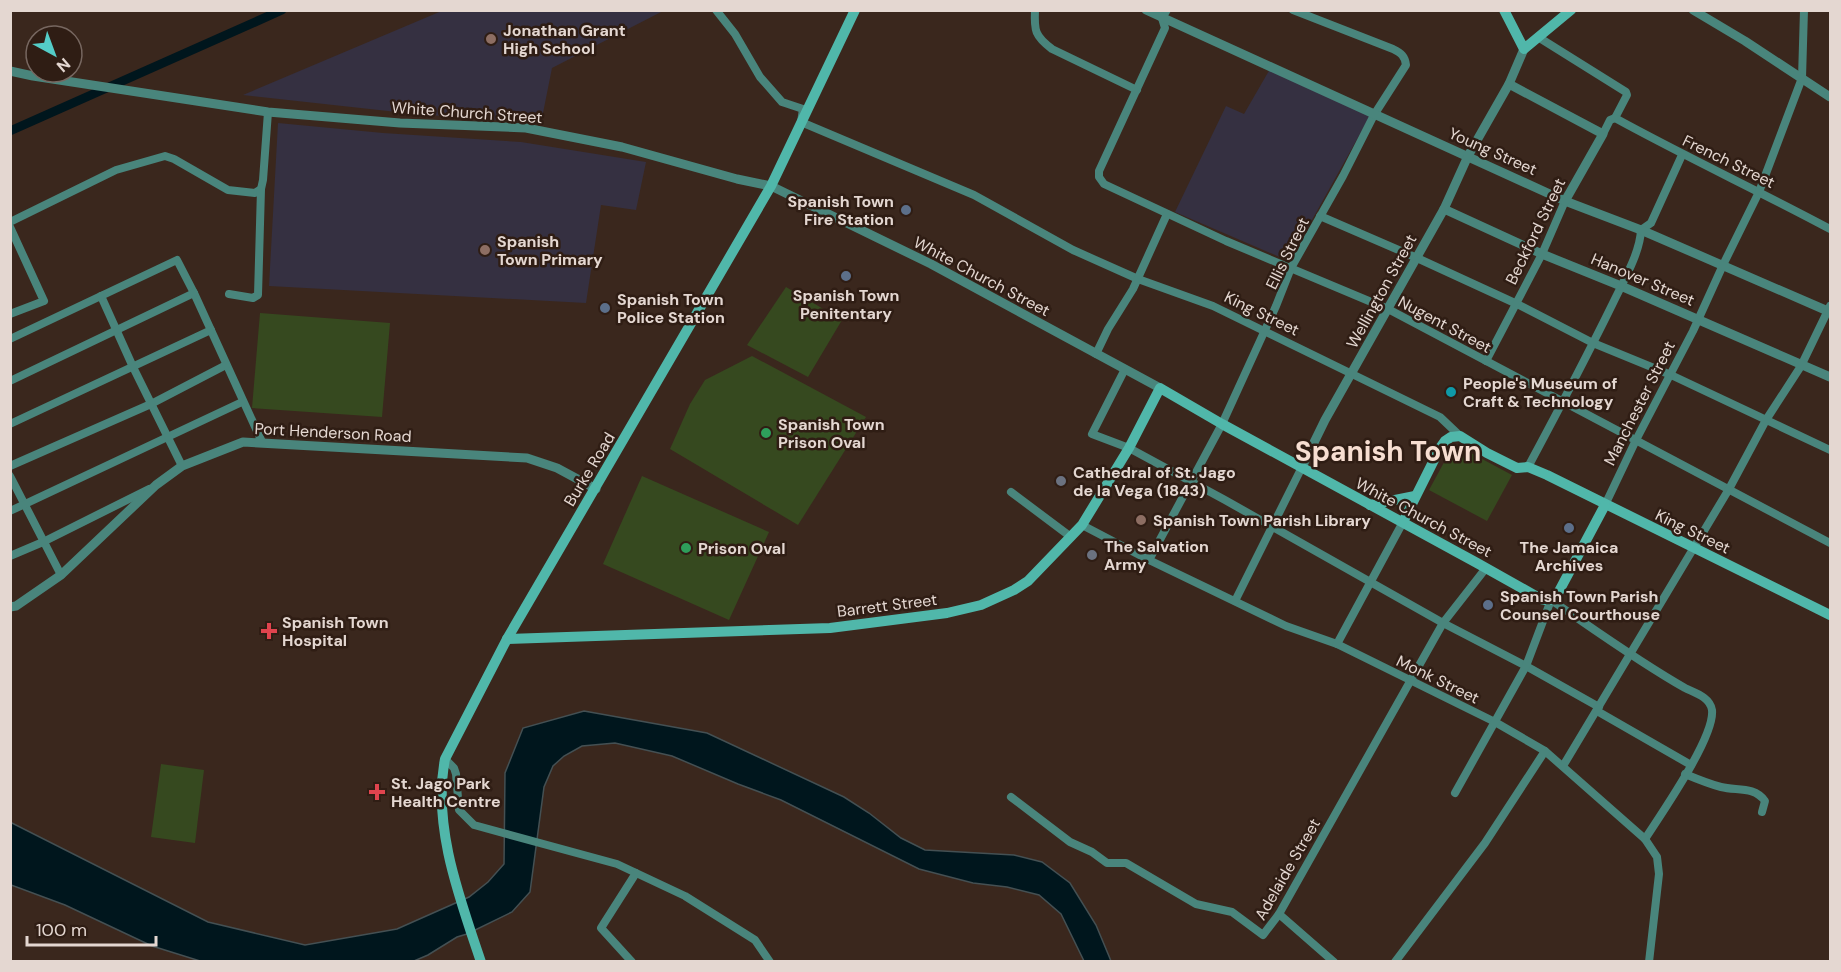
<svg xmlns="http://www.w3.org/2000/svg" width="1841" height="972" font-family="'DM Sans',sans-serif">
	<rect width="100%" height="100%" fill="#3a271d"/>
	<g fill="#353041">
		<polygon points="444,10 663,10 663,11 552,68 541,123 415,114 243,95"/>
		<polygon points="1270,69 1370,116 1289,261 1175,212 1226,106 1244,114"/>
		<polygon points="278,123 383,133 521,142 646,162 636,210 601,205 586,303 269,286"/>
	</g>
	<g fill="#36491f">
		<polygon points="786,287 842,320 808,377 747,345"/>
		<polygon points="260,313 390,323 382,417 252,408"/>
		<polygon points="752,356 866,417 798,525 670,449 690,404 705,380"/>
		<polygon points="1454,444 1512,475 1487,521 1429,490"/>
		<polygon points="642,476 769,532 729,620 603,564"/>
		<polygon points="161,764 204,770 195,843 151,837"/>
	</g>
	<polygon fill="#00161d" stroke="#445053" stroke-width="1.5" points="584,711 707,733 844,797 869,813 901,838 925,850 1014,855 1042,862 1070,883 1096,925 1111,961 1084,961 1061,914 1039,895 1007,887 973,883 919,869 781,800 738,784 672,756 615,743 582,746 564,756 553,766 544,787 530,892 512,912 467,934 457,937 428,955 414,961 200,961 152,946 65,905 11,885 10,822 208,922 305,945 397,929 469,897 488,882 504,864 505,773 523,728"/>
	<g fill="none" stroke-linecap="round" stroke-linejoin="round">
		<polyline stroke="#00161d" stroke-width="9" points="10,131 282,10"/>
		<g stroke="#49857c" stroke-width="8">
			<polyline points="716,10 735,34 760,77 782,102 803,109 801,122 974,195 1073,250 1138,279 1213,306 1440,417 1460,436"/>
			<path d="M1035 10C1034 31 1035 36 1052 49L1137 90"/>
			<polyline points="1167,10 1162,18 1165,28 1099,171 1099,177 1104,184 1226,241 1388,309 1830,543"/>
			<polyline points="1538,37 1626,92 1627,95 1615,118 1610,120 1603,134"/>
			<path d="M1615 118C1686 157 1759 191 1830 229"/>
			<polyline points="1320,216 1417,258 1517,304 1593,343 1671,375 1830,450"/>
			<polyline points="10,222 116,170 165,156 174,159 228,190 255,193 261,189 263,180 268,112"/>
			<polyline points="10,227 44,301 10,314"/>
			<polyline points="229,294 253,298 258,295 261,189"/>
			<polyline points="101,296 133,367 182,466"/>
			<polyline points="10,339 177,260 194,293 262,442"/>
			<polyline points="1096,354 1108,329 1133,289 1167,214"/>
			<polyline points="1486,361 1542,254 1565,201"/>
			<polyline points="1125,369 1092,434 1129,448 1225,500 1443,623 1526,666 1599,707"/>
			<polyline points="10,381 194,293"/>
			<polyline points="10,424 211,330"/>
			<polyline points="10,466 151,404 226,365"/>
			<path d="M1528 467C1557 413 1586 358 1613 303 1623 282 1640 253 1641 230L1651 223 1682 155"/>
			<polyline points="10,476 61,575"/>
			<polyline points="1011,492 1071,537"/>
			<polyline points="1605,505 1636,440 1693,331 1723,265 1759,192 1802,78 1804,10"/>
			<polyline points="10,511 242,402"/>
			<polyline points="1082,525 1149,560 1286,626 1337,644 1495,722 1545,751 1645,839 1657,857 1659,874 1649,962"/>
			<polyline points="10,556 43,542 149,489"/>
			<path d="M1149 560 1222 424 1276 306 1291 268 1343 176 1374 115 1406 65C1405 56 1401 53 1393 49L1293 10"/>
			<polyline points="1235,601 1302,467"/>
			<polyline points="1337,644 1403,522"/>
			<polyline points="1597,711 1691,765"/>
			<polyline points="445,759 454,768 456,774 459,810 474,825 617,864 685,896 755,940 770,962"/>
			<polyline points="1563,766 1729,489 1766,420 1801,366 1830,306"/>
			<path d="M1685 774C1697 779 1709 784 1721 787 1737 791 1754 786 1765 801L1762 812"/>
			<path d="M1455 793 1526 666 1551 600C1595 630 1639 662 1685 688 1695 693 1710 697 1712 710 1715 737 1661 814 1645 839"/>
			<polyline points="1011,797 1070,842 1092,852 1107,863 1126,863 1196,904 1232,912 1263,935 1279,914 1443,623 1486,568"/>
			<polyline points="1279,914 1334,962"/>
			<polyline points="632,962 601,928 636,873"/>
			<polyline points="1395,962 1485,843 1545,751"/>
		</g>
		<g stroke="#49857c" stroke-width="9">
			<polyline points="1146,10 1565,201 1641,230 1830,312"/>
			<polyline points="1693,10 1745,41 1830,97"/>
			<polyline points="10,71 33,76 268,112 400,123 526,128 622,147 737,179 771,186 931,264 1160,388"/>
			<polyline points="1509,84 1603,134 1565,201"/>
			<polyline points="1444,209 1542,254 1621,286 1830,377"/>
			<polyline points="1302,467 1325,420 1444,209 1468,156 1509,84 1524,49"/>
			<polyline points="10,607 16,606 61,575 156,485 182,466 243,442 527,458 557,468 596,489"/>
		</g>
		<g stroke="#50b7aa" stroke-width="10">
			<polyline points="1504,10 1524,49 1571,10"/>
			<polyline points="1370,505 1415,496"/>
			<polyline points="1403,522 1440,448 1445,441 1451,437 1460,436 1487,453 1517,468 1528,467 1547,475 1830,615"/>
			<polyline points="507,639 830,628 947,613 981,605 1014,590 1028,581 1082,525 1129,448 1160,388 1222,424 1477,563 1543,600 1551,600 1557,595 1605,505"/>
			<path d="M481 962C460 899 432 826 445 759L507 639 771 186 855 10"/>
		</g>
	</g>
	<g fill="#8d6e63" stroke="#2f1d14" stroke-width="2">
		<circle cx="491" cy="39" r="6"/>
		<circle cx="485" cy="250" r="6"/>
		<circle cx="1141" cy="520" r="6"/>
	</g>
	<g fill="#5c6f8a" stroke="#2f1d14" stroke-width="2">
		<circle cx="906" cy="210" r="6"/>
		<circle cx="846" cy="276" r="6"/>
		<circle cx="605" cy="308" r="6"/>
		<circle cx="1569" cy="528" r="6"/>
		<circle cx="1488" cy="605" r="6"/>
	</g>
	<circle fill="#0f9aa8" stroke="#2f1d14" stroke-width="2" cx="1451" cy="392" r="6"/>
	<g fill="#2e9e5b" stroke="#2f1d14" stroke-width="2">
		<circle cx="766" cy="433" r="6"/>
		<circle cx="686" cy="548" r="6"/>
	</g>
	<g fill="#6b7280" stroke="#2f1d14" stroke-width="2">
		<circle cx="1061" cy="481" r="6"/>
		<circle cx="1092" cy="555" r="6"/>
	</g>
	<g fill="#e0444e" stroke="#2f1d14" stroke-width="2">
		<path d="M266 622h6v6h6v6h-6v6h-6v-6h-6v-6h6z"/>
		<path d="M374 783h6v6h6v6h-6v6h-6v-6h-6v-6h6z"/>
	</g>
	<g text-anchor="middle" stroke-width="5" stroke-linejoin="round" paint-order="stroke">
		<g font-size="16" font-weight="bold" fill="#e4d7d1" stroke="#2f1d14" text-anchor="start">
			<text x="503" y="36">Jonathan Grant<tspan x="503" dy="18">High School</tspan></text>
			<text x="894" y="207" text-anchor="end">Spanish Town<tspan x="894" dy="18">Fire Station</tspan></text>
			<text x="497" y="247">Spanish<tspan x="497" dy="18">Town Primary</tspan></text>
			<text x="846" y="301" text-anchor="middle">Spanish Town<tspan x="846" dy="18">Penitentary</tspan></text>
			<text x="617" y="305">Spanish Town<tspan x="617" dy="18">Police Station</tspan></text>
			<text x="1463" y="389">People's Museum of<tspan x="1463" dy="18">Craft &amp; Technology</tspan></text>
			<text x="778" y="430">Spanish Town<tspan x="778" dy="18">Prison Oval</tspan></text>
			<text x="1073" y="478">Cathedral of St. Jago<tspan x="1073" dy="18">de la Vega (1843)</tspan></text>
			<text x="1153" y="526">Spanish Town Parish Library</text>
			<text x="1104" y="552">The Salvation<tspan x="1104" dy="18">Army</tspan></text>
			<text x="1569" y="553" text-anchor="middle">The Jamaica<tspan x="1569" dy="18">Archives</tspan></text>
			<text x="698" y="554">Prison Oval</text>
			<text x="1500" y="602">Spanish Town Parish<tspan x="1500" dy="18">Counsel Courthouse</tspan></text>
			<text x="282" y="628">Spanish Town<tspan x="282" dy="18">Hospital</tspan></text>
			<text x="391" y="789">St. Jago Park<tspan x="391" dy="18">Health Centre</tspan></text>
		</g>
		<g font-size="16" fill="#e4d7d1" stroke="#2f1d14">
			<text transform="translate(467 112) rotate(4)" y="6">White Church Street</text>
			<text transform="translate(1493 151) rotate(24)" y="6">Young Street</text>
			<text transform="translate(1729 161) rotate(26)" y="6">French Street</text>
			<text transform="translate(1535 231) rotate(-64)" y="6">Beckford Street</text>
			<text transform="translate(1287 253) rotate(-64)" y="6">Ellis Street</text>
			<text transform="translate(982 276) rotate(28)" y="6">White Church Street</text>
			<text transform="translate(1643 279) rotate(23)" y="6">Hanover Street</text>
			<text transform="translate(1381 291) rotate(-61)" y="6">Wellington Street</text>
			<text transform="translate(1262 313) rotate(26)" y="6">King Street</text>
			<text transform="translate(1445 324) rotate(28)" y="6">Nugent Street</text>
			<text transform="translate(1639 403) rotate(-63)" y="6">Manchester Street</text>
			<text transform="translate(333 432) rotate(3)" y="6">Port Henderson Road</text>
			<text transform="translate(589 469) rotate(-59)" y="6">Burke Road</text>
			<text transform="translate(1424 517) rotate(28)" y="6">White Church Street</text>
			<text transform="translate(1693 531) rotate(26)" y="6">King Street</text>
			<text transform="translate(887 605) rotate(-7)" y="6">Barrett Street</text>
			<text transform="translate(1438 679) rotate(26)" y="6">Monk Street</text>
			<text transform="translate(1287 869) rotate(-60)" y="6">Adelaide Street</text>
		</g>
		<g font-size="28" font-weight="bold" fill="#f7ded1" stroke="#2f1d14">
			<text x="1388" y="461">Spanish Town</text>
		</g>
	</g>
	<rect width="1841" height="972" fill="none" stroke="#e4d7d1" stroke-width="24"/>
	<g transform="translate(54 54) rotate(139)"><circle r="28" fill="#2f1d14" stroke="#776760" stroke-width="1.5"/>
	<path d="M0-4.5L10 22L0 15L-10 22Z" fill="#54cdc8"/>
	<text y="-9" font-size="16" font-weight="bold" text-anchor="middle" fill="#e4d7d1">N</text>
	</g>
	<path d="M27 936v9h129v-9" fill="none" stroke="#e4d7d1" stroke-width="3"/>
	<text x="36" y="936" font-size="18" fill="#e4d7d1" stroke="#2f1d14" stroke-width="4.5" paint-order="stroke">100 m</text>
</svg>
